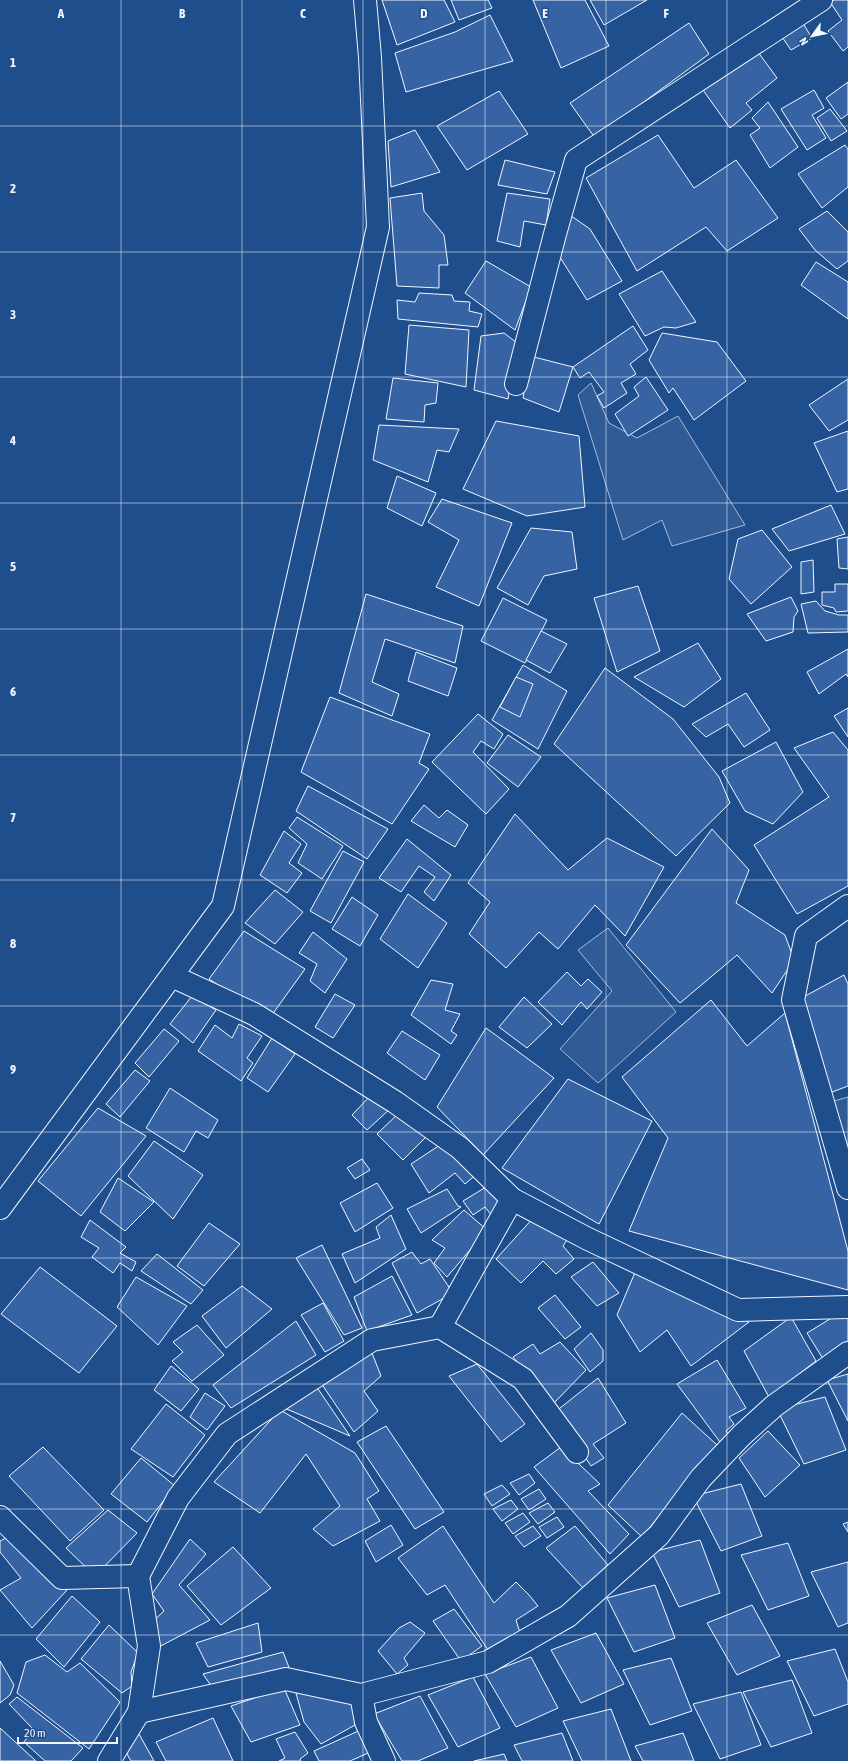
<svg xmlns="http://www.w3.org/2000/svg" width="848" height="1761" font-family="'Asap Condensed',sans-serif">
	<rect width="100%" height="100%" fill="#1f4e8c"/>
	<g fill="#305b95" stroke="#a8bbd7">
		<polygon points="591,383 609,423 637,438 678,416 745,525 672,546 662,520 623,540 578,395"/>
		<polygon points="608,928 676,1012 598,1083 560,1049 612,991 578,950"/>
		<polygon points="848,1097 848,1148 834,1101"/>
	</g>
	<g fill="#3563a3" stroke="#f2f6ff">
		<polygon points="382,0 444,0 455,22 397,45"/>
		<polygon points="451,0 488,0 492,8 459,20"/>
		<polygon points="533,0 585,0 609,46 561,68"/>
		<polygon points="590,0 647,0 604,25"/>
		<polygon points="834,0 848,0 848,47 843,51 828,31 842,20 830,2"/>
		<polygon points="490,15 513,61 406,92 395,53 455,32"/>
		<polygon points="801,20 812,38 791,50 780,34"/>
		<polygon points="689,23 709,54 595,138 570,103"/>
		<polygon points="755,48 777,78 746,103 752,110 730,128 703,90"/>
		<polygon points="848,82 848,114 841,119 826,98"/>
		<polygon points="814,90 824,108 812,115 826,138 807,150 781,109"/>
		<polygon points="499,91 528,134 467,170 437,126"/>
		<polygon points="768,102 798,147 770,168 750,135 760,128 752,118"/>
		<polygon points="830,109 847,131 831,141 817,118"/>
		<polygon points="415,130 440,172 391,187 388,141"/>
		<polygon points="658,135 694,188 736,160 778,218 727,251 706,227 637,271 586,178"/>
		<polygon points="845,145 848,149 848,187 822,208 798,174"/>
		<polygon points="505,160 555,172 547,194 498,185"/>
		<polygon points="422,193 424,211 444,235 448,265 439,265 439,288 397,286 390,198"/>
		<polygon points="507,193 550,199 546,225 524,221 520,247 497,241"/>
		<polygon points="827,211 848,232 848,261 837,269 815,250 799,229"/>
		<polygon points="567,213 590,229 622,281 587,300 558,254"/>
		<polygon points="486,261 531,287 515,330 465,293"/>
		<polygon points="816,262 848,282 848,319 801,285"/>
		<polygon points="662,271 696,322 676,328 664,327 645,336 619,294"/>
		<polygon points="419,293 452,295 454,301 470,302 469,311 482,314 478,327 398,319 397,300 415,302"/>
		<polygon points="409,325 469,330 466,387 405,374"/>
		<polygon points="633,326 648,350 630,364 636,374 621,383 627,393 604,408 597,396 604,392 589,372 580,378 573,367"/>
		<polygon points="504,333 517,343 508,399 474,390 481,336"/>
		<polygon points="662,333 717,342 746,381 694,420 673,388 669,393 649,360"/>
		<polygon points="530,356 573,367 559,412 523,398"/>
		<polygon points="646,377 668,410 628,436 615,414 639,396 634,387"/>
		<polygon points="393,378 438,383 436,403 425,405 424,422 386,419"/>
		<polygon points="848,379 848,420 829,431 809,405"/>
		<polygon points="496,421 579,436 585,507 527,516 463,489"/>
		<polygon points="379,425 459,429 449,452 437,450 428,482 373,460"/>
		<polygon points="848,431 848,489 837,492 814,443"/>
		<polygon points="397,476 436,493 422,526 387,508"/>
		<polygon points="442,499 512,523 479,606 436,587 459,540 428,522"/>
		<polygon points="831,505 845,534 789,551 772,529"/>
		<polygon points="531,528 572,532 577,569 544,576 528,605 497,588"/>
		<polygon points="762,530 792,567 751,604 729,579 738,539"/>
		<polygon points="848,537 848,569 839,568 837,539"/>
		<polygon points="813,560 814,592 801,594 801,562"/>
		<polygon points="835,584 848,584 848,611 836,612 834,608 822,605 822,592 835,592"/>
		<polygon points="638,586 660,651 617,672 594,598"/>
		<polygon points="366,594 463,626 455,663 385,639 372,682 399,694 392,716 339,693"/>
		<polygon points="791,597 798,611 794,617 793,632 766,641 747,614"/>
		<polygon points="503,598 547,620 525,663 481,641"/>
		<polygon points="816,601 825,611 839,615 848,615 848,632 808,633 801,604"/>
		<polygon points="541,631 567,644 550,673 526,660"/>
		<polygon points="698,643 721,679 684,707 634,677"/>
		<polygon points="848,649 848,677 846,674 819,694 807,672"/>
		<polygon points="416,652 457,668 448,696 408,681"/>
		<polygon points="523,665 567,691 538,749 492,720"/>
		<polygon points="605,668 673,719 719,777 730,803 676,856 554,744"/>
		<polygon points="516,677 533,684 520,717 500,707"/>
		<polygon points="746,693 770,730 744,747 728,724 706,737 692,724"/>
		<polygon points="330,697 430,734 419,763 429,769 392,824 301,772"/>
		<polygon points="848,708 848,737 834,716"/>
		<polygon points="478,714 503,734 494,749 481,741 473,752 509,789 486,814 432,762"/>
		<polygon points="833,732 848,750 848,886 797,914 754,845 829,797 794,748"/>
		<polygon points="508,735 541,757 518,787 487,763"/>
		<polygon points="776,742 803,792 773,824 745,811 722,771"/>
		<polygon points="308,786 388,829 367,859 296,811"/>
		<polygon points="424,805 439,818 447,810 468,825 455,847 411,821"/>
		<polygon points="515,814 568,870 607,838 664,867 625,936 595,905 558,949 539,932 506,968 469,934 490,902 468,883"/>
		<polygon points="297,817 343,846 322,879 298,863 307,844 289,828"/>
		<polygon points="712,829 749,870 736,903 785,935 794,960 772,993 737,955 680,1003 626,945"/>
		<polygon points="284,831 301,844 289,863 302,873 287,893 260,875"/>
		<polygon points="407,839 451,875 434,901 424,892 435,877 419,866 401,892 379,878"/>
		<polygon points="343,851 364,862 331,923 310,911"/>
		<polygon points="275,890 303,912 275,944 245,923"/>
		<polygon points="408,894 447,923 418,968 380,939"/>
		<polygon points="352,897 378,915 360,946 332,929"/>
		<polygon points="244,931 305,969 269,1019 209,979"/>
		<polygon points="313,932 347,959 325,993 310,981 317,964 299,953"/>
		<polygon points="567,972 581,986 588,979 602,992 587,1009 581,1002 562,1025 538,1002"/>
		<polygon points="844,975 848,984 848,1086 827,1094 796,1001"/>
		<polygon points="431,980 453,984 445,1010 460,1014 451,1031 457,1035 451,1044 411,1015"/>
		<polygon points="335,994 355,1005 333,1038 315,1027"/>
		<polygon points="192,996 216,1010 193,1043 170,1024"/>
		<polygon points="524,997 552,1024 527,1048 499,1027"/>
		<polygon points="711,1000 747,1046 785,1013 848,1251 848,1290 629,1231 668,1138 622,1077"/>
		<polygon points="239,1024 262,1036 247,1058 253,1063 241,1081 198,1051 215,1025 232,1038"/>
		<polygon points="486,1028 554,1078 483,1155 437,1107"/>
		<polygon points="164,1029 179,1041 149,1077 135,1063"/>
		<polygon points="402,1031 440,1055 425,1080 387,1053"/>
		<polygon points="272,1038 295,1054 268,1092 247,1078"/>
		<polygon points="135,1070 150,1081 120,1117 106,1104"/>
		<polygon points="568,1079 652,1121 599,1224 502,1168"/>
		<polygon points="170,1088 218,1120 208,1138 196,1131 184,1152 146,1128"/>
		<polygon points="373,1093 392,1107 367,1130 352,1115"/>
		<polygon points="98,1108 146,1136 81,1216 38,1181"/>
		<polygon points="402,1110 431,1132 403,1160 377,1134"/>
		<polygon points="154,1141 203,1175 173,1219 128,1176"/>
		<polygon points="443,1143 477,1174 465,1184 455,1173 429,1193 411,1164"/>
		<polygon points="362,1159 370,1170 355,1179 347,1168"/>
		<polygon points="118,1178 154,1202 125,1231 100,1212"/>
		<polygon points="377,1183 393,1208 355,1232 340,1203"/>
		<polygon points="491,1184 505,1204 492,1216 485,1207 473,1215 463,1201"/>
		<polygon points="447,1189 458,1206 461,1207 421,1233 407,1209"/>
		<polygon points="464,1210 487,1230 447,1277 434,1263 445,1248 432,1240"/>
		<polygon points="391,1215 406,1249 355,1283 342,1254 380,1238 376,1227"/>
		<polygon points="535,1216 571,1234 563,1246 574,1259 556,1274 543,1261 521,1283 496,1259"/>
		<polygon points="90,1220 126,1247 120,1253 136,1262 132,1271 120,1263 113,1273 92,1257 99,1248 81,1237"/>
		<polygon points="209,1223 240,1244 204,1286 177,1266"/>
		<polygon points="322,1245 362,1328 344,1335 296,1258"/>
		<polygon points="412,1252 421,1264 430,1259 453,1293 417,1313 392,1263"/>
		<polygon points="157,1254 203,1290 191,1304 141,1271"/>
		<polygon points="593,1262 619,1293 597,1306 571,1277"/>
		<polygon points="40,1267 117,1326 79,1373 1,1314"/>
		<polygon points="636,1270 749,1322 691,1366 667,1330 640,1352 617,1315"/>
		<polygon points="392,1276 412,1315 367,1331 354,1297"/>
		<polygon points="136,1277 187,1306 158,1345 117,1307"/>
		<polygon points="242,1286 272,1309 226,1348 202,1316"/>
		<polygon points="555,1295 581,1327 565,1339 538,1308"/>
		<polygon points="323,1303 344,1341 325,1352 301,1315"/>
		<polygon points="848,1310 848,1346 825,1362 807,1333 843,1311"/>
		<polygon points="791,1317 816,1361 769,1397 744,1351"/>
		<polygon points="296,1321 316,1355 231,1408 213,1385"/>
		<polygon points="197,1325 224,1355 192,1381 172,1361 183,1352 173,1342"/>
		<polygon points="591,1333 603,1350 603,1361 590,1372 574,1349"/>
		<polygon points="560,1342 586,1370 553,1404 513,1357 533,1344 540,1354"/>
		<polygon points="370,1348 381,1376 364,1391 378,1411 354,1432 321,1383"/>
		<polygon points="717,1360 746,1408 729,1417 734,1424 726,1431 729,1436 720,1442 677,1384"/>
		<polygon points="477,1364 525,1424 501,1442 449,1376"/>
		<polygon points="171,1366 199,1389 181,1411 154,1390"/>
		<polygon points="848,1374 848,1421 827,1380"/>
		<polygon points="598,1378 626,1423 593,1444 604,1458 591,1466 555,1412"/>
		<polygon points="316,1386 350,1436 282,1407"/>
		<polygon points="205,1393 225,1406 207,1430 190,1417"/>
		<polygon points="825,1397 846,1450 804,1464 777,1409"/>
		<polygon points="166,1404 205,1435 173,1477 131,1449"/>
		<polygon points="280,1410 355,1453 379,1491 367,1499 380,1521 333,1546 313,1529 340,1506 306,1454 260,1513 214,1482"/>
		<polygon points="682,1413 717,1445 642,1537 608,1505"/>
		<polygon points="386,1426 444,1512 415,1529 357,1442"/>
		<polygon points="768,1431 800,1465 765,1497 739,1458"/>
		<polygon points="43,1447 104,1510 70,1541 9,1476"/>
		<polygon points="561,1447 600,1484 588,1491 629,1534 610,1554 534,1467"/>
		<polygon points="141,1458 175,1486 147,1522 111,1494"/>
		<polygon points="529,1474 535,1483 519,1495 510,1483"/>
		<polygon points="741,1484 762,1536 721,1551 693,1496"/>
		<polygon points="502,1485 510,1494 492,1506 484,1494"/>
		<polygon points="539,1489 546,1499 529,1510 521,1499"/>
		<polygon points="511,1500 518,1509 502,1521 493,1509"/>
		<polygon points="548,1503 555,1512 538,1524 529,1513"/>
		<polygon points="108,1510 137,1533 95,1576 66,1548"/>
		<polygon points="523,1513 530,1522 513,1534 505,1523"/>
		<polygon points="557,1517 564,1527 547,1538 539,1527"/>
		<polygon points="848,1522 848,1532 843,1524"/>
		<polygon points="391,1525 403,1545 376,1562 365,1541"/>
		<polygon points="443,1526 494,1603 516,1582 529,1595 538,1606 516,1620 522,1639 492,1656 445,1585 427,1595 398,1558"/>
		<polygon points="533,1526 541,1536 524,1547 515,1536"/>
		<polygon points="575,1526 608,1565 583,1588 546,1548"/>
		<polygon points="8,1537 67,1590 32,1628 0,1590 21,1578 0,1552 0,1541"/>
		<polygon points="190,1539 206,1554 179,1585 210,1620 155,1649 151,1623 164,1611 152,1594"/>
		<polygon points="700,1540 720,1593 679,1607 652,1552"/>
		<polygon points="788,1543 809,1596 768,1610 741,1555"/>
		<polygon points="233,1547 271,1588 221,1625 187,1586"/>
		<polygon points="848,1562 848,1623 838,1627 811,1572"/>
		<polygon points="655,1585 675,1638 634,1652 607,1598"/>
		<polygon points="72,1596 100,1622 64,1667 36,1639"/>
		<polygon points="752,1605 780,1656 737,1675 707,1623"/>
		<polygon points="454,1609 482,1646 461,1661 433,1621"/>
		<polygon points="410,1622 425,1633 404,1658 408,1665 397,1674 378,1651 399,1628"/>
		<polygon points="258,1623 262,1652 208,1667 196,1643"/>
		<polygon points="109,1625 138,1653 131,1672 132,1686 122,1693 81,1659"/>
		<polygon points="596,1633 624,1684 581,1703 551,1650"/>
		<polygon points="835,1649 848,1682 848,1704 814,1716 787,1661"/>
		<polygon points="283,1652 290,1670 214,1690 203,1674"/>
		<polygon points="45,1655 67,1672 80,1663 120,1702 89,1749 17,1693 26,1662"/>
		<polygon points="531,1657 558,1708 516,1727 485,1674"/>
		<polygon points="671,1658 692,1711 650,1725 623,1670"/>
		<polygon points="0,1661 14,1685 10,1695 0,1703"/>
		<polygon points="473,1677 500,1728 458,1747 428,1695"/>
		<polygon points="792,1680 812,1733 771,1747 743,1692"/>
		<polygon points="294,1686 357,1703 355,1725 321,1744 304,1722"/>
		<polygon points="284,1688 300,1725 251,1742 231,1706"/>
		<polygon points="741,1692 761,1745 720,1759 693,1704"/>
		<polygon points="420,1696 448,1748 418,1761 402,1761 374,1714"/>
		<polygon points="17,1697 83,1748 71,1761 45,1761 24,1742 33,1729 9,1704"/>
		<polygon points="611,1709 631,1761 582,1761 563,1721"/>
		<polygon points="213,1718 233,1761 166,1761 156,1742"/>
		<polygon points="0,1728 36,1761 0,1761"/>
		<polygon points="363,1729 375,1750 350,1761 319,1761 314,1751"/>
		<polygon points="295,1732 308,1753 300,1759 301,1761 279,1761 285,1758 276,1739"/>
		<polygon points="562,1733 573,1761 522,1761 514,1745"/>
		<polygon points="683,1733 694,1761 643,1761 635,1746"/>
		<polygon points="139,1734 154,1761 131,1761 123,1747"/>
		<polygon points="504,1754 507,1761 474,1761"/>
	</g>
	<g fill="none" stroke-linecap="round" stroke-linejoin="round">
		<defs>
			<g id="minor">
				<polyline points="516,384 555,234 576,160 821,0"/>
				<polyline points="848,906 806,936 793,1000 848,1188"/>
				<polyline points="172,976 254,1014 395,1102 460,1148 512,1199 588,1239 738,1310 848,1307"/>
				<polyline points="440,1327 512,1199"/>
				<polyline points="0,1517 62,1578 138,1576"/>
				<polyline points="361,1695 366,1722 384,1761"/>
				<polyline points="139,1712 286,1679 361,1695 488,1662 568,1616 659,1535 701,1478 742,1435 774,1406 848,1353"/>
				<polyline points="109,1761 139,1712 149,1646 138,1576 178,1498 227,1434 372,1340 440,1327 523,1379 577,1452"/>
			</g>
			<polyline id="tertiary" points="0,1208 223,906 378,227 370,57 365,0"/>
		</defs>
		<use href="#minor" stroke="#f2f6ff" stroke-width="24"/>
		<use href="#tertiary" stroke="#f2f6ff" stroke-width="24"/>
		<use href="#minor" stroke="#1f4e8c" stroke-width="22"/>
		<use href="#tertiary" stroke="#1f4e8c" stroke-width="22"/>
	</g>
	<path fill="none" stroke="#f2f6ff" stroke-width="1" stroke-opacity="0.55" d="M121 0V1761M242 0V1761M363 0V1761M485 0V1761M606 0V1761M727 0V1761M0 126H848M0 252H848M0 377H848M0 503H848M0 629H848M0 755H848M0 880H848M0 1006H848M0 1132H848M0 1258H848M0 1384H848M0 1509H848M0 1635H848"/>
	<g font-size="13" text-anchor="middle" font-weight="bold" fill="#f2f6ff" stroke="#1f4e8c" stroke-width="3" stroke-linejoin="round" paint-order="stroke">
		<text x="61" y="18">A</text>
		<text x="182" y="18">B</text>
		<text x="303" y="18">C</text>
		<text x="424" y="18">D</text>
		<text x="545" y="18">E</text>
		<text x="666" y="18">F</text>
		<text x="13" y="67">1</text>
		<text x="13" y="193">2</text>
		<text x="13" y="319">3</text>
		<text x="13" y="445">4</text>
		<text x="13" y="571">5</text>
		<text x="13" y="696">6</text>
		<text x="13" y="822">7</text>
		<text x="13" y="948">8</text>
		<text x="13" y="1074">9</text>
	</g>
	<g transform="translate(812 36) rotate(237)" stroke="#1f4e8c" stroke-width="3" paint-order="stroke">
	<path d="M0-3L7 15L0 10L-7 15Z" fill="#f2f6ff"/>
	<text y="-6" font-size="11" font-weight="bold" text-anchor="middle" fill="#f2f6ff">N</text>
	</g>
	<path d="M18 1737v6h99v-6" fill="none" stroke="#f2f6ff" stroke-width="2"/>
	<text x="24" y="1737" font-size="12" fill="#f2f6ff" stroke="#1f4e8c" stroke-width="3" paint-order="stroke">20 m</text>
</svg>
